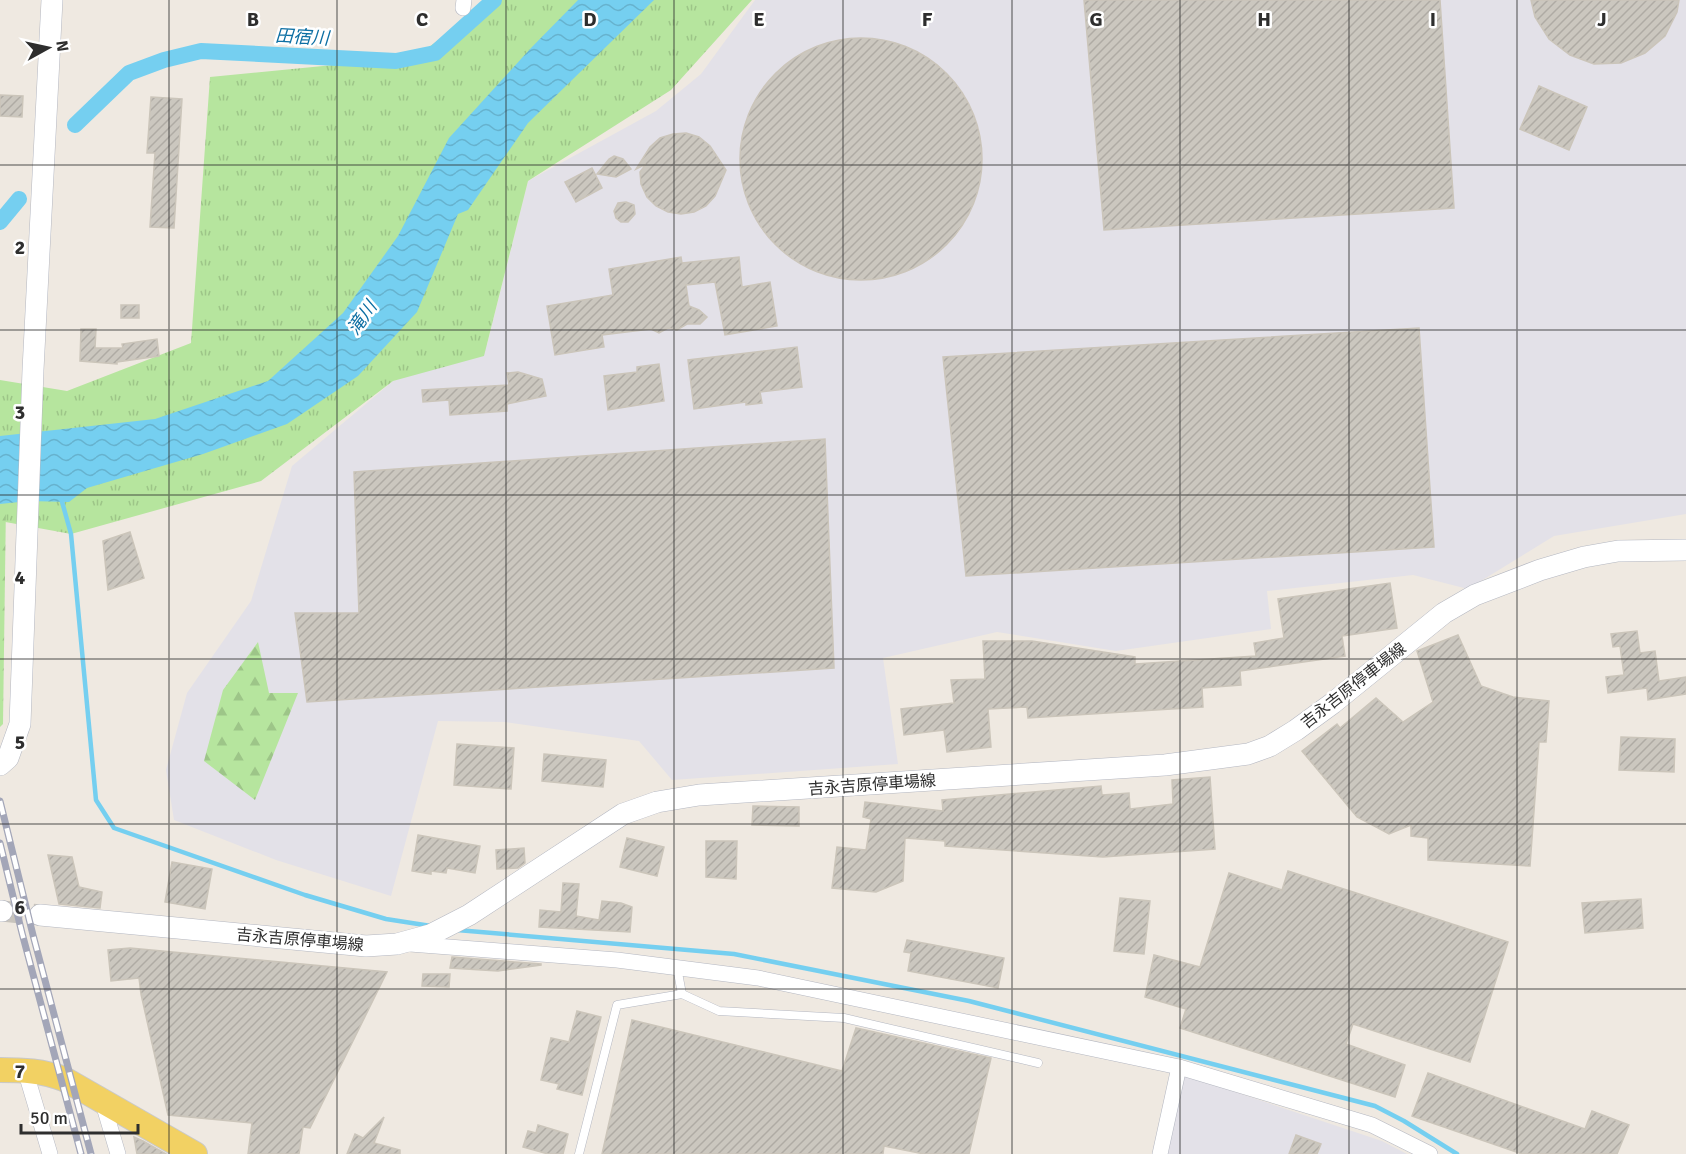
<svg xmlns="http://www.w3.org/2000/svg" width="1686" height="1154" font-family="Signika,'Noto Sans JP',sans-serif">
	<defs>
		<pattern id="grass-tufts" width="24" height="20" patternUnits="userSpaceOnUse" patternTransform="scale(1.5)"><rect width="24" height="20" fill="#b6e59e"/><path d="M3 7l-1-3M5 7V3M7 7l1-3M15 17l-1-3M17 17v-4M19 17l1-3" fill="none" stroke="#9dc588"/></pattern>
		<pattern id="forest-firs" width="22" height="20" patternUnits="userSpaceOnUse" patternTransform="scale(1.5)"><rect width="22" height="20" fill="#b6e59e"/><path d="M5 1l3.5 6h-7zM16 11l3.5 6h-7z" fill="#9dc588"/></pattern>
		<pattern id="water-waves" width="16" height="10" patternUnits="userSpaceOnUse" patternTransform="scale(1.5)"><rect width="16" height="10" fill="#75cff0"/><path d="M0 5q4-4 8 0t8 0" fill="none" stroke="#66b2ce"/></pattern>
		<pattern id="building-hatch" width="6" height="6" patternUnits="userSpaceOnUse" patternTransform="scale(1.5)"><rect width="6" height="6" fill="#cbc7bf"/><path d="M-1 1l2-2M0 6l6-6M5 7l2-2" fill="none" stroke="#afaba4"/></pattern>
	</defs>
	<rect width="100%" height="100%" fill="#efe9e1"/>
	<g fill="#e3e1e8">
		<polygon points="755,0 1686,0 1686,514 1554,536 1468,589 1413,575 1267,591 1271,629 1116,651 997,632 883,658 898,764 672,780 639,741 505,722 438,721 391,896 276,860 174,820 166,770 187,693 251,601 292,466 393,381 487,345 528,181 656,111 701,74"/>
		<polygon points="1178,1073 1382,1141 1407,1154 1160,1154"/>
	</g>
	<polygon fill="url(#grass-tufts)" points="494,0 752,0 671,90 528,181 484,356 393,381 261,481 71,534 0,521 0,380 67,391 191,343 210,77 415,57"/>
	<g fill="url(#forest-firs)">
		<polygon points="6,503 3,724 0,727 0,504"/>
		<polygon points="258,642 269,693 298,693 255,800 204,761 223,690"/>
	</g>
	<polygon fill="url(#water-waves)" points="578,0 654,0 528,123 468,210 458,214 417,312 358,376 287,424 203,454 87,488 69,502 29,501 0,504 0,436 155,419 268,381 343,313 398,236 449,138 531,48"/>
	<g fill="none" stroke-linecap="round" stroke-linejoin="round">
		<g stroke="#75cff0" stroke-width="4.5">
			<polyline points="61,498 71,534 96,800 114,828 305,895 386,919 431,926"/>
			<polyline points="457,930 734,954 969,1001 1375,1106 1404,1121 1457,1154"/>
		</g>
		<g stroke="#75cff0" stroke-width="16">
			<polyline points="75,125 129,73 164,60 201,51 396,61 435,53 494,0"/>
			<polyline points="0,222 19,199"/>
		</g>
	</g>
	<g fill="url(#building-hatch)" stroke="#cbc5ba" stroke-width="1.5">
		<polygon points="1084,0 1440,0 1454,208 1104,230"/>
		<polygon points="1531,0 1679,0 1677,12 1665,36 1645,53 1621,63 1594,64 1570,55 1549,39 1535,17"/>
		<circle cx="861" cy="159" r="121"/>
		<polygon points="1539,86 1587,107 1569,150 1520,129"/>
		<polygon points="0,95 23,96 22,117 0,116"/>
		<polygon points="151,97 182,99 174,228 150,227 155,153 147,153"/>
		<polygon points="686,133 699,137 710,146 726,170 715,196 706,206 694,212 681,214 668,212 656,206 647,197 641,184 640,172 646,164 636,169 650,147 660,138 673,134"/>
		<polygon points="614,156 623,159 631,169 616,177 597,174 609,159"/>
		<polygon points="592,168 602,188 576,202 565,182"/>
		<polygon points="626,202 634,205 635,214 628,222 621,222 616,218 614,211 618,203"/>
		<polygon points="681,257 682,263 739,257 742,287 770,282 777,326 725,335 715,282 686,285 689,306 699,310 707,317 700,324 687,324 677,330 668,328 659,333 651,329 602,335 604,347 555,355 547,306 613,295 609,269"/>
		<rect x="121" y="305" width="18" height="13"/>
		<polygon points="1419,328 1434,547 966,576 943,357"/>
		<polygon points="81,329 96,329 95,348 123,348 122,344 157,339 159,356 117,362 117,364 80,361"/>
		<polygon points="797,347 802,387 760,392 762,403 746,405 746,402 694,409 688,360"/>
		<polygon points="659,364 664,401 608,410 604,376 637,372 637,367"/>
		<polygon points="518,372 542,379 546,396 507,404 507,411 450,415 449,400 423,402 422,390 509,385 507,373"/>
		<polygon points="825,439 834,668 307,702 295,613 359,613 354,472"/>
		<polygon points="130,532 144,578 108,590 103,541"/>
		<polygon points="1390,583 1397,628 1342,636 1345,656 1240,671 1241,685 1202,688 1203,707 1028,718 1027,707 988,709 991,747 947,752 944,730 904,735 901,709 954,703 951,680 985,679 983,641 1032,641 1135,657 1135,664 1256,656 1254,643 1284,638 1278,599"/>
		<polygon points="1637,631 1640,653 1655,651 1659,681 1686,677 1686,694 1648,700 1647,688 1608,693 1606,677 1624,675 1620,646 1613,647 1611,634"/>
		<polygon points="1458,635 1481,686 1513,697 1549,701 1546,742 1539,742 1530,866 1428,860 1428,838 1411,836 1411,825 1389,834 1357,817 1302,751 1337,724 1340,728 1376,698 1403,722 1433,702 1417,651"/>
		<polygon points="1621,737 1675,739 1674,772 1619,770"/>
		<polygon points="457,744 514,748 511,789 454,785"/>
		<polygon points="544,754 606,760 603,787 542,781"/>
		<polygon points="1210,777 1215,849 1103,857 945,846 945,841 905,838 903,881 876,892 832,888 837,847 866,850 871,819 863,817 865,802 943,811 942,800 1101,786 1102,795 1129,793 1130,809 1173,804 1172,780"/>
		<polygon points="753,806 799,807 799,826 752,825"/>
		<polygon points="418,835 480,846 475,873 447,868 446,873 431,871 431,874 412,871"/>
		<polygon points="627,838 664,847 657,876 620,867"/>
		<polygon points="706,841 737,841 736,879 706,877"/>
		<polygon points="524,848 525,863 518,868 497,869 496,850"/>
		<polygon points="48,855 72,857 79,887 102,892 100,908 59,904"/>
		<polygon points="172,862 212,869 205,909 165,902"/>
		<polygon points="1288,871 1508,942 1470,1062 1353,1024 1346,1044 1405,1065 1395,1097 1180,1028 1186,1009 1145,997 1154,955 1200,967 1229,873 1282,890"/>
		<polygon points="563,883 579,884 576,916 599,920 602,901 621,903 632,907 630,932 539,927 540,910 561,912"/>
		<polygon points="1120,898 1150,901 1144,954 1114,951"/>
		<polygon points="1641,899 1643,928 1585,933 1582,903"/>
		<polygon points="907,940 1004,958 998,988 908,971 911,953 904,952"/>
		<polygon points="130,948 387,972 310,1128 303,1127 299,1154 248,1154 252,1123 168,1115 141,994 139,978 111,981 108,950"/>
		<polygon points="452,957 541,964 541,965 498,971 450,968"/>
		<polygon points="423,974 450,974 449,987 422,986"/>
		<polygon points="577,1011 601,1017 582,1095 557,1089 559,1084 541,1080 551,1038 569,1042"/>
		<polygon points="632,1020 842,1071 856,1028 991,1058 969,1154 924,1154 884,1146 883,1154 602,1154"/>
		<polygon points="1428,1073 1585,1129 1592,1111 1629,1125 1617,1154 1522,1154 1412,1116"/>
		<polygon points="384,1117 374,1143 400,1150 400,1154 347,1154 355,1134 363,1138"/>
		<polygon points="538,1125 568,1134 563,1154 548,1154 523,1147 528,1131 536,1133"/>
		<polygon points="1296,1135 1321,1144 1317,1154 1289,1154"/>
		<polygon points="134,1137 143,1141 166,1154 137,1154"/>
	</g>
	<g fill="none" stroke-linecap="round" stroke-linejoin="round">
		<polyline stroke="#c8c4bd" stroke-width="21" stroke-dasharray="21 10" stroke-linecap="butt" points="2,911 40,915"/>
		<defs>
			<g id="lane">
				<polyline points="682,994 719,1011 844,1018 1038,1063"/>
				<polyline points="579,1154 617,1005 682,994 677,967"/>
			</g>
			<g id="street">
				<polyline points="463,8 464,0"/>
				<polyline points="410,944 617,960 758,978 1179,1067 1372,1125 1430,1154"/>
				<polyline points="25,1070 50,1154"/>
				<polyline points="102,1100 118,1154"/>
				<polyline points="1160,1154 1179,1067"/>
			</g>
			<g id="secondary">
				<polyline points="0,765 8,758 20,724 33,370 52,0"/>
				<polyline points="0,911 2,911"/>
				<polyline points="40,915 366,946 397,944 430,935 469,915 623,814 657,802 699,795 1165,765 1248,754 1270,746 1296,730 1333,703 1444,613 1475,595 1540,570 1584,557 1618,551 1686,550"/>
			</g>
			<path id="primary" d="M0 1070C23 1070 43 1071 64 1079L195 1154"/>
		</defs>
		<use href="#lane" stroke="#b4b7c1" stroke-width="9"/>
		<use href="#street" stroke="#b4b7c1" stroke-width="16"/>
		<use href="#secondary" stroke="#b4b7c1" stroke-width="22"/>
		<use href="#primary" stroke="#c9c9c9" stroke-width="26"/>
		<use href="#lane" stroke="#fff" stroke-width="8"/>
		<use href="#street" stroke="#fff" stroke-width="15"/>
		<use href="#secondary" stroke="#fff" stroke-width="21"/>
		<use href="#primary" stroke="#f2d163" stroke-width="24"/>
		<defs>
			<g id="rail">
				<polyline points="0,801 33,935 91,1154"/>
				<polyline points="0,843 22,933 81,1154"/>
			</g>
		</defs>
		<use href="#rail" stroke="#a3a6b8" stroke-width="7"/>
		<use href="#rail" stroke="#fff" stroke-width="4.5" stroke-dasharray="14" stroke-linecap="butt"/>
	</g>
	<path fill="none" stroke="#2e2e2e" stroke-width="1.5" stroke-opacity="0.55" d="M169 0V1154M337 0V1154M506 0V1154M674 0V1154M843 0V1154M1012 0V1154M1180 0V1154M1349 0V1154M1517 0V1154M0 165H1686M0 330H1686M0 495H1686M0 659H1686M0 824H1686M0 989H1686"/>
	<g text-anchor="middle" stroke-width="5" stroke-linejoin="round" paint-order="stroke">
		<g font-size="16" fill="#2e2e2e" stroke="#fff">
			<text transform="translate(1353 685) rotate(-38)" y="6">吉永吉原停車場線</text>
			<text transform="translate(872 784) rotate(-4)" y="6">吉永吉原停車場線</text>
			<text transform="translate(300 939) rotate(5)" y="6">吉永吉原停車場線</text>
		</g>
		<g font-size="18" font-style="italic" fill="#0d6fa3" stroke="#fff">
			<text transform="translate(302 37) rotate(3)" y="6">田宿川</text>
			<text transform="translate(362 318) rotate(-55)" y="6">滝川</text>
		</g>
	</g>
	<g font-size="20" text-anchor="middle" font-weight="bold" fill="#2e2e2e" stroke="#fff" stroke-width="5" stroke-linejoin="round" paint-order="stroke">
		<text x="253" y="26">B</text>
		<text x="422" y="26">C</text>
		<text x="590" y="26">D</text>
		<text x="759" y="26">E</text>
		<text x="927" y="26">F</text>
		<text x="1096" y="26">G</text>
		<text x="1264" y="26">H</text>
		<text x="1433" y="26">I</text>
		<text x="1602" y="26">J</text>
		<text x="20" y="254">2</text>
		<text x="20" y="419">3</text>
		<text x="20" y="584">4</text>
		<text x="20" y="749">5</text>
		<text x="20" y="914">6</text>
		<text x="20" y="1078">7</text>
	</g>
	<g transform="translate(48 48) rotate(82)" stroke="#ffffff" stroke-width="4.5" paint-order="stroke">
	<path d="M0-4.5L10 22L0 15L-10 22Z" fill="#2e2e2e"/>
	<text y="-9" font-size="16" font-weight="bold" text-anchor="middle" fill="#2e2e2e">N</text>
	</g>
	<path d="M21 1124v9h117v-9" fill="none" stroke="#2e2e2e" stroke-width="3"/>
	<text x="30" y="1124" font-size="18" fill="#2e2e2e" stroke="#ffffff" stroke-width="4.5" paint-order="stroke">50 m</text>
</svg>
